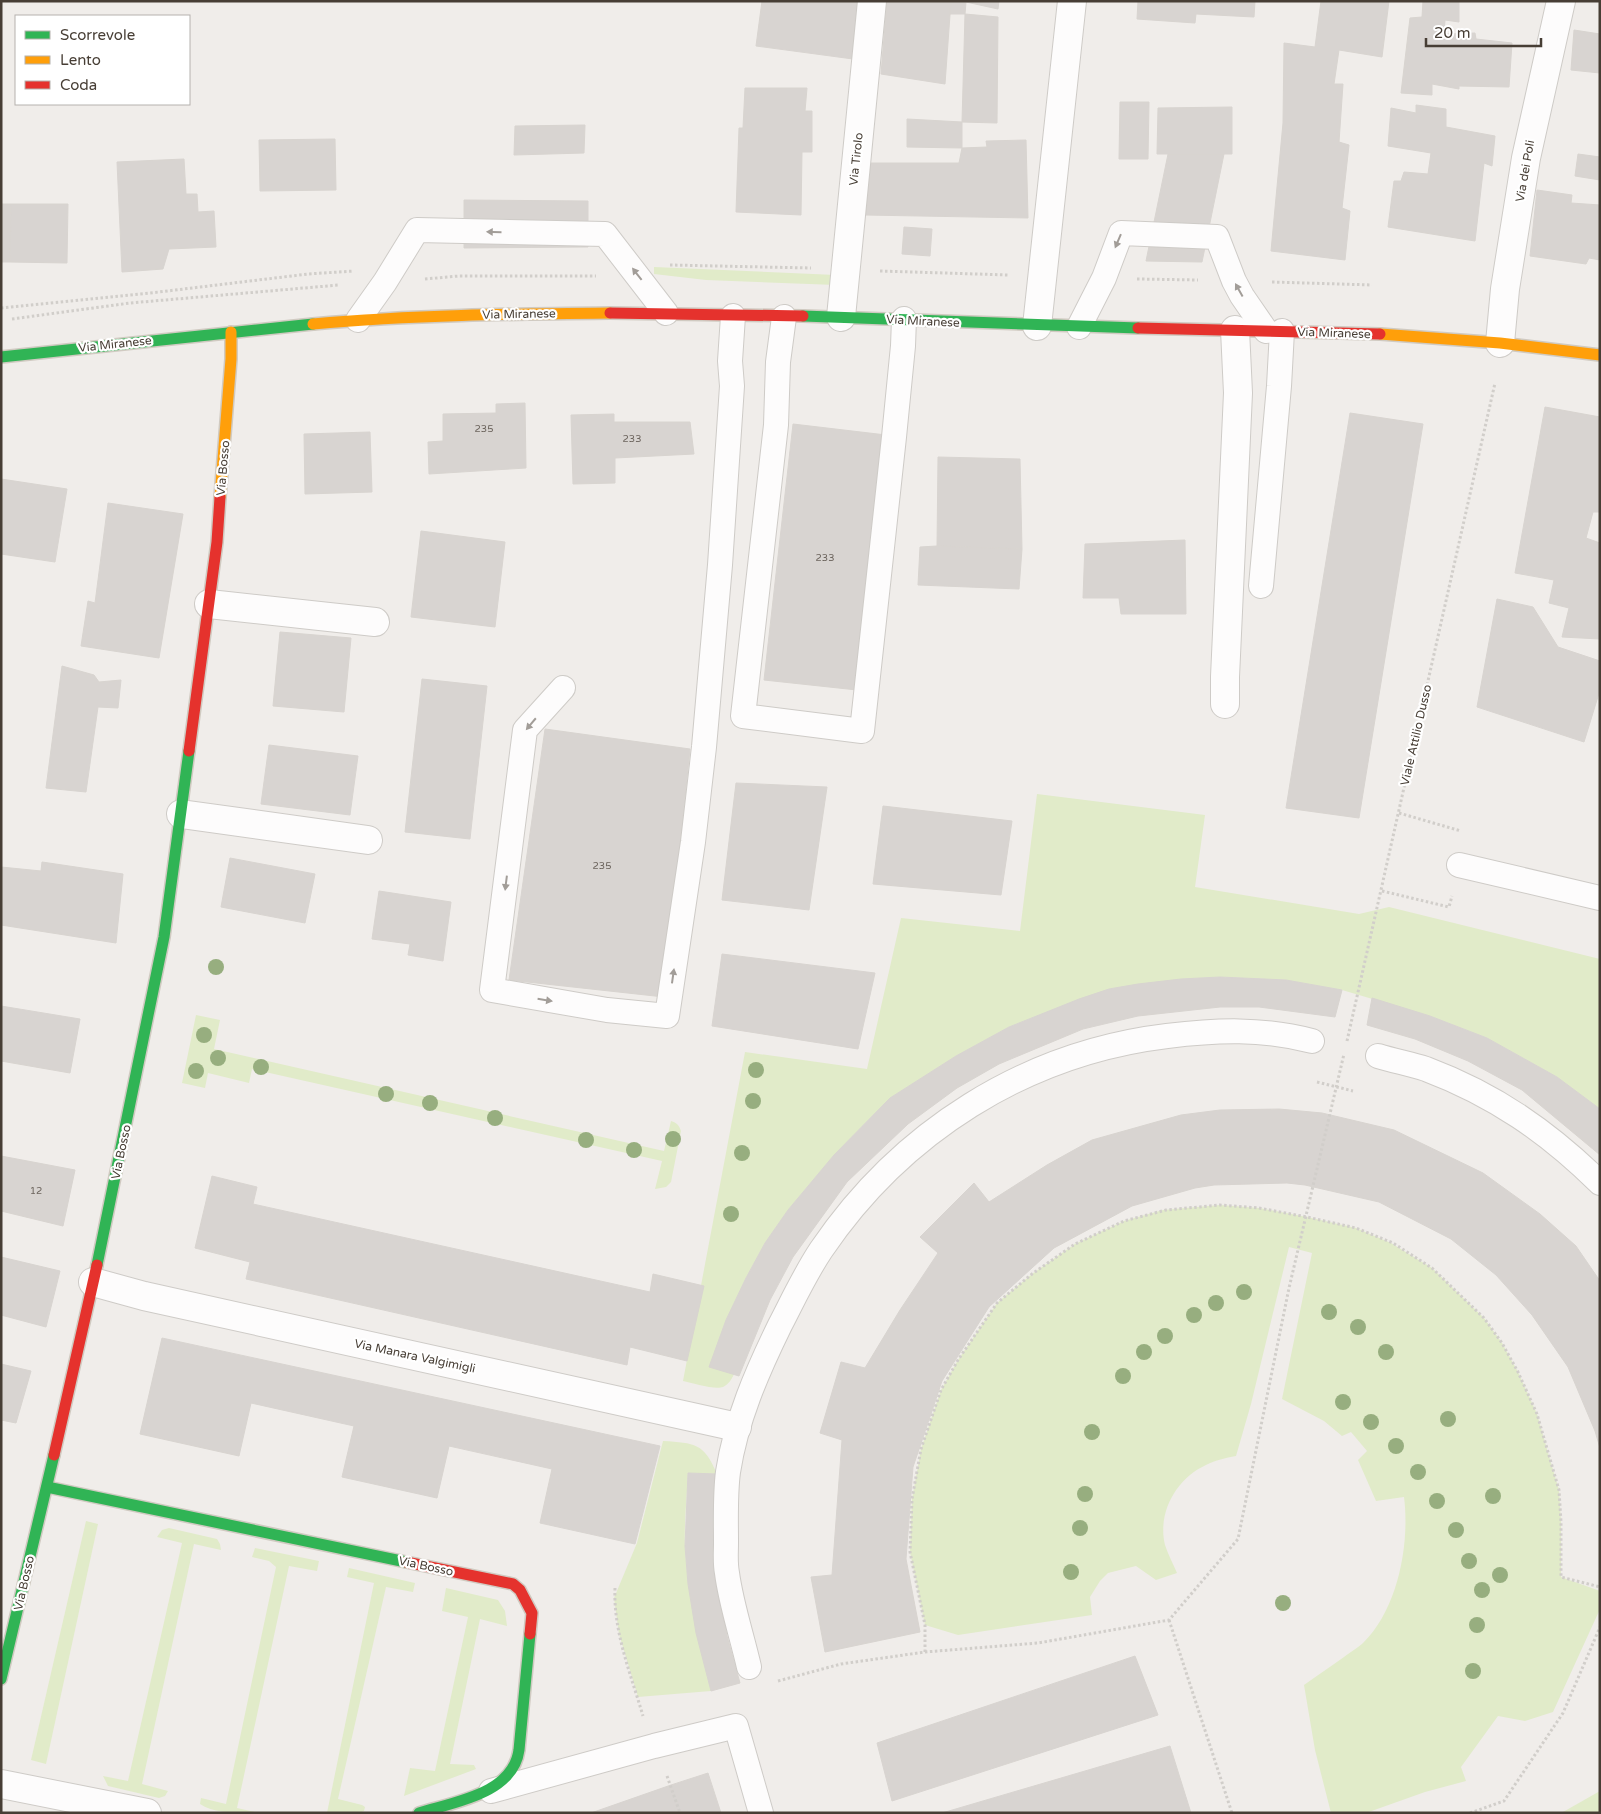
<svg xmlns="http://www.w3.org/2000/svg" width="1601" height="1814" font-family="'Varela Round',sans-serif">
	<rect width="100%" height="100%" fill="#f0edea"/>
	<g fill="#e1ebc9">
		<polygon points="654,267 836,275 836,285 706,280 654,274"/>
		<path d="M1037 794 1205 815 1195 887 1359 914 1389 907 1600 959V1109L1557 1077 1487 1038 1430 1016 1342 990 1286 980 1220 977 1181 979 1109 989 1009 1027 956 1056 890 1098 834 1155 788 1210 765 1243 746 1278 726 1320 710 1366 734 1374C732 1379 728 1385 723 1387 715 1390 692 1383 683 1381L745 1052 867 1069 901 918 1020 931Z"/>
		<path d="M196 1015 220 1020 214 1049 664 1151 671 1121C677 1123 679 1125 681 1131L671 1182 666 1187 655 1189 662 1161 252 1069 249 1083 208 1073 205 1088 182 1083Z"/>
		<path d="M1220 1205 1259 1208 1307 1217 1356 1228 1391 1243 1432 1268 1484 1318 1502 1343 1518 1372 1537 1414 1549 1456 1559 1490 1561 1522V1577L1600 1591V1609L1553 1712 1525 1721 1498 1716 1461 1767 1466 1781 1425 1792 1366 1813H1331L1315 1750 1304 1685C1317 1676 1331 1666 1344 1657 1350 1652 1358 1648 1363 1643 1398 1609 1410 1544 1404 1497L1376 1501 1358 1460 1367 1451 1351 1432 1342 1436 1324 1421 1282 1399 1312 1253 1289 1247 1251 1404 1236 1456C1225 1458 1216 1460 1206 1465 1177 1478 1157 1512 1165 1545 1168 1554 1173 1564 1177 1573L1156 1580 1136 1566 1108 1573 1100 1581 1090 1597 1092 1615 958 1635 925 1625 910 1552 912 1499 921 1449 941 1390 958 1360 988 1316 997 1303 1032 1274 1075 1244 1124 1221 1163 1210Z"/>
		<path d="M663 1441C695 1443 704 1443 717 1474L688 1473C687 1497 684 1522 685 1546 687 1596 699 1643 711 1691L638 1697 619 1634 614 1598 637 1543Z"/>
		<polygon points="86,1521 98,1524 46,1764 31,1760"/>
		<polygon points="169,1528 217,1539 220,1544 221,1550 194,1544 142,1784 168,1791 165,1796 159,1798 108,1786 103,1776 128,1781 182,1543 157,1537 162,1530"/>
		<path d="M255 1548 319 1561 317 1571 289 1566 237 1808 260 1813C241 1813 214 1814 200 1804L201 1798 226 1804 276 1567 269 1561 252 1557Z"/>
		<polygon points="349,1568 415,1583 413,1592 386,1587 338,1799 362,1805 365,1807 364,1811 359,1813 327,1813 374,1583 347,1577"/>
		<polygon points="446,1588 498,1600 505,1611 507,1626 480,1619 450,1764 474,1765 476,1769 404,1796 410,1768 435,1771 468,1617 442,1611"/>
		<polygon points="1600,1791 1600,1813 1563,1813 1563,1812"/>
	</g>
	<g fill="#d8d4d1" stroke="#d8d4d0">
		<polygon points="762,1 859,1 853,59 756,46"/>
		<polygon points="887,1 951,1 945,84 881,74"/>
		<polygon points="951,1 999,1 998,9 966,2 965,14 950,14"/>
		<polygon points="1138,1 1255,1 1254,17 1196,14 1195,23 1137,19"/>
		<polygon points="1321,1 1389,1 1382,57 1339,50 1334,84 1343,84 1339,142 1349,145 1342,208 1350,211 1345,260 1271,251 1283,123 1284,43 1315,47"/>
		<polygon points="1423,1 1459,1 1459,22 1445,20 1444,34 1475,33 1476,39 1512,43 1509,87 1459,86 1459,89 1432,84 1432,95 1401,93 1410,18 1422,17"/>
		<polygon points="965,14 998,17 997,123 962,122"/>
		<polygon points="1574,30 1600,34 1600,73 1571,70"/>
		<polygon points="745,88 807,88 805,111 812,111 812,152 802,152 801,215 736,212 739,128 743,128"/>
		<polygon points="1120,102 1149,102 1148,159 1119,159"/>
		<polygon points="1416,105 1446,109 1446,127 1495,136 1492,166 1484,163 1475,241 1388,227 1394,181 1401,181 1404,172 1428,174 1431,153 1388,146 1391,108 1416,113"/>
		<polygon points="1232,107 1232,154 1157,154 1158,108"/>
		<polygon points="907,119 962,122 962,148 907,147"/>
		<polygon points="585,125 584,153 514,155 515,126"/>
		<polygon points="335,139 336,190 260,191 259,140"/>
		<polygon points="1026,140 1028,218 865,215 865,163 959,163 962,148 987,147 986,141"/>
		<polygon points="1168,154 1224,154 1202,262 1146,261"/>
		<polygon points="1578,154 1600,157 1600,180 1575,176"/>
		<polygon points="184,159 186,194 197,194 198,212 214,211 216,247 169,249 163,269 122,272 117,162"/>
		<polygon points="1537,190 1572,195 1571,203 1600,205 1600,260 1589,258 1586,264 1530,256"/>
		<polygon points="464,200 588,201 588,247 464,248"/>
		<polygon points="1,204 11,204 10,262 1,262"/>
		<polygon points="11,204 68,204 67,263 10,262"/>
		<polygon points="904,227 932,229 930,256 902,254"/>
		<polygon points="525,403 526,468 429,474 428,442 443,441 443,414 496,413 496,404"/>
		<polygon points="1545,407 1600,417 1600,512 1593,512 1586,538 1600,543 1600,639 1562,637 1569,608 1549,603 1554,580 1515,573"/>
		<polygon points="1350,413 1423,424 1359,818 1286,808"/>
		<polygon points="614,414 614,422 690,422 694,454 615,458 615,483 573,484 571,415"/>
		<polygon points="793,424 886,435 857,690 764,680"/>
		<polygon points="370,432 372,492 305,494 304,434"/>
		<polygon points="938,457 1020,459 1022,549 937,546"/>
		<polygon points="1,479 67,489 55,562 1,554"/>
		<polygon points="108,503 183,514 159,658 81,646 88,601 95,603"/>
		<polygon points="421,531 505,542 495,627 411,617"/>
		<polygon points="1185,540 1186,614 1121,614 1119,598 1083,598 1085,544"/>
		<polygon points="937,546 1022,549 1019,589 918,585 920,547"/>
		<polygon points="1497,599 1533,607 1558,647 1600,661 1600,690 1584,742 1477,707"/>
		<polygon points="280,632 351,638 344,712 273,706"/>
		<polygon points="62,666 94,675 99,682 121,680 118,708 98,707 86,792 46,788"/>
		<polygon points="422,679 487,686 470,839 405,832"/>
		<polygon points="545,729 690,749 664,997 509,980"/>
		<polygon points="269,745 358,756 350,815 261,804"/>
		<polygon points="736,783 827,787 809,910 722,900"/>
		<polygon points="883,806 1012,821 1001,895 873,884"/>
		<polygon points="230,858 315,874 305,923 221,907"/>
		<polygon points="42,862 123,874 116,943 1,925 1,867 41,871"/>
		<polygon points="379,891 451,902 443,961 408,955 410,944 372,939"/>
		<polygon points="722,954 875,973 858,1049 712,1026"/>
		<polygon points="1220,977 1286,980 1342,990 1335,1017 1259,1007 1220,1007 1138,1016 1083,1029 999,1064 957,1088 908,1124 847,1182 793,1257 770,1300 739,1376 709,1367 726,1320 746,1278 765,1243 788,1210 834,1155 890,1098 956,1056 1009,1027 1079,999 1109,989 1138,984 1181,979"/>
		<polygon points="1372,998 1430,1016 1487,1038 1557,1077 1600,1109 1600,1155 1522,1090 1468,1061 1415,1039 1367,1025"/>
		<polygon points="1,1006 80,1019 70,1073 1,1061"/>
		<polygon points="1279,1109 1322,1113 1394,1130 1483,1173 1540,1214 1576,1246 1600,1281 1600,1448 1595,1431 1568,1367 1532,1315 1496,1275 1451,1239 1379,1202 1305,1185 1287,1183 1214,1185 1195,1188 1132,1206 1054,1248 989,1307 942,1381 913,1467 906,1559 920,1632 825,1652 811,1577 832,1575 842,1440 820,1433 841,1362 865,1368 900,1310 938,1253 920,1237 974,1183 989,1202 1047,1165 1092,1140 1181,1115 1220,1110"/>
		<polygon points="1,1156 75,1170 63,1226 1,1211"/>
		<polygon points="212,1176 257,1187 253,1204 650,1292 653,1274 704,1286 687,1361 630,1347 627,1365 246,1279 250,1262 195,1248"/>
		<polygon points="1,1257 60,1271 46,1327 1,1315"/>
		<polygon points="162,1338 660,1446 635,1544 540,1523 552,1469 449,1446 437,1498 342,1477 354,1426 251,1403 239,1456 140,1434"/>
		<polygon points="1,1364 31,1371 16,1423 1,1420"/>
		<polygon points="688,1473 717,1474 720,1597 727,1636 740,1683 711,1691 696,1633 688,1584 685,1546"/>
		<polygon points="1135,1656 1158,1715 892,1801 877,1743"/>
		<polygon points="1170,1746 1191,1813 942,1813"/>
		<polygon points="708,1773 721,1813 591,1813 671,1785"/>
	</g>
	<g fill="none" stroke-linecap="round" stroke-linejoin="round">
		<defs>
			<g id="lane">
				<polyline points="784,317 778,362 776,425 743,716 862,731 894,437 903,346 904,319"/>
				<polyline points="358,320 385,282 417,230 605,234 666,313"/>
				<polyline points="1079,327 1104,278 1121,233 1217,237 1234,281 1242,296 1266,331"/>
				<polyline points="1261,586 1279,386 1282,331"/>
				<polyline points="563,688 525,730 492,990 607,1010 667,1016 693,842 704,747 720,565 732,386 730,361 733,316"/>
				<polyline points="1459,865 1600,898"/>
				<path d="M1378 1056C1394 1061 1411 1064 1426 1069 1495 1095 1548 1132 1600 1183"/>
				<path d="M749 1667C742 1636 731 1604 727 1573 725 1563 726 1553 726 1543 726 1520 725 1495 728 1472 736 1420 757 1372 780 1325 793 1300 805 1274 821 1250 901 1132 1025 1053 1167 1036 1217 1030 1262 1028 1312 1041"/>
				<polyline points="491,1791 654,1746 736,1726 761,1813"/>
			</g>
			<g id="street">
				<polyline points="841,317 872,1"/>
				<polyline points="1037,326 1072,1"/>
				<polyline points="1500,343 1505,289 1526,158 1561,1"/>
				<polyline points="209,604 375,622"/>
				<polyline points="1225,704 1225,677 1238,393 1235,330"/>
				<polyline points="181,814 368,840"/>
				<polyline points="93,1282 144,1296 737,1427"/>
				<polyline points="1,1784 147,1813"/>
			</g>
			<g id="fast">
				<polyline points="803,316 1138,328"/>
				<polyline points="1,357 313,324"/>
				<polyline points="97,1265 164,937 189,751"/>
				<polyline points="47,1487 406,1562"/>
				<polyline points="1,1679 54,1455"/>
				<path d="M419 1813C454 1802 513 1794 519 1750L530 1634"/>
			</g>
			<g id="slow">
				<path d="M313 324C412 315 511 314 610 313"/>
				<polyline points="1380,334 1500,343 1600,355"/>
				<polyline points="220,497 231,359 231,332"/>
			</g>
			<g id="jam">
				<polyline points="610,313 803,316"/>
				<polyline points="1138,328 1380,334"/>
				<polyline points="189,751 217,542 220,497"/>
				<polyline points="54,1455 97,1265"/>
				<polyline points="406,1562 513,1584 520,1590 532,1613 530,1634"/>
			</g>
		</defs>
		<use href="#lane" stroke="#cecbc7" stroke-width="26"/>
		<use href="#street" stroke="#cecbc7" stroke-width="30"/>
		<use href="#fast" stroke="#d0cac1" stroke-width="14"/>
		<use href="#slow" stroke="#d0cac1" stroke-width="14"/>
		<use href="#jam" stroke="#d0cac1" stroke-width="14"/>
		<g stroke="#d1ceca" stroke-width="3" stroke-dasharray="2.5 2.5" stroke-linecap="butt">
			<polyline points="670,265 811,268"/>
			<polyline points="880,271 1008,275"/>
			<polyline points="425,279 459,276 596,276"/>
			<polyline points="1137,279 1198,280"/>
			<polyline points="1272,282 1372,285"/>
			<polyline points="1,308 159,292 308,274 354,271"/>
			<polyline points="12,319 130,303 339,285"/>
			<polyline points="1399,813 1461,831"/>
			<polyline points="1382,891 1449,907 1452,896"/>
			<polyline points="1347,1041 1495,383"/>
			<polyline points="1317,1082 1353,1091"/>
			<path d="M615 1588C613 1631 631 1675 643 1716"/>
			<polyline points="1169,1620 1232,1813"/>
			<polyline points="925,1652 925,1625 910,1552 912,1499 921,1449 941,1390 958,1360 997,1303 1032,1274 1075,1244 1124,1221 1166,1210 1220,1205 1259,1208 1307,1217 1356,1228 1393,1243 1432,1268 1484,1318 1502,1343 1518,1372 1537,1414 1559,1490 1561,1522 1561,1577 1600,1587"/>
			<polyline points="778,1681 841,1664 925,1652 1038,1643 1169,1620 1238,1539 1289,1288 1344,1054"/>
			<polyline points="667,1776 680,1813"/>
			<polyline points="1470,1813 1504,1801 1563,1713 1600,1627"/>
		</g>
		<use href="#lane" stroke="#fdfcfc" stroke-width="24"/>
		<use href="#street" stroke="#fdfcfc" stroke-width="28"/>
		<use href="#fast" stroke="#30b455" stroke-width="11"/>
		<use href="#slow" stroke="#ff9f0a" stroke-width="11"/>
		<use href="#jam" stroke="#e5322d" stroke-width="11"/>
	</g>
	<g fill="#97ae7f">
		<circle cx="216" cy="967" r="8"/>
		<circle cx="204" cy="1035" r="8"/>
		<circle cx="218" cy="1058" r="8"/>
		<circle cx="261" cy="1067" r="8"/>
		<circle cx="756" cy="1070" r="8"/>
		<circle cx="196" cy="1071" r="8"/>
		<circle cx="386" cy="1094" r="8"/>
		<circle cx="753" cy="1101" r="8"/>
		<circle cx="430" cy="1103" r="8"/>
		<circle cx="495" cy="1118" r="8"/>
		<circle cx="673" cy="1139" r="8"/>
		<circle cx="586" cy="1140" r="8"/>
		<circle cx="634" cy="1150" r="8"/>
		<circle cx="742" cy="1153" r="8"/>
		<circle cx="731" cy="1214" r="8"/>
		<circle cx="1244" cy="1292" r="8"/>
		<circle cx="1216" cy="1303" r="8"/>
		<circle cx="1329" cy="1312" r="8"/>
		<circle cx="1194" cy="1315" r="8"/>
		<circle cx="1358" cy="1327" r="8"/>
		<circle cx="1165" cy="1336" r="8"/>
		<circle cx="1144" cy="1352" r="8"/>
		<circle cx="1386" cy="1352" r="8"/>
		<circle cx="1123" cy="1376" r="8"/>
		<circle cx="1343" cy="1402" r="8"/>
		<circle cx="1448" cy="1419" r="8"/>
		<circle cx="1371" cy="1422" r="8"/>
		<circle cx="1092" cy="1432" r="8"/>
		<circle cx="1396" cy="1446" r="8"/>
		<circle cx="1418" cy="1472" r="8"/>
		<circle cx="1085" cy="1494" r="8"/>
		<circle cx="1493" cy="1496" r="8"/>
		<circle cx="1437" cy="1501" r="8"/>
		<circle cx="1080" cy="1528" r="8"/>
		<circle cx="1456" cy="1530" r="8"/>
		<circle cx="1469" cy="1561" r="8"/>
		<circle cx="1071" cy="1572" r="8"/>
		<circle cx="1500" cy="1575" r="8"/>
		<circle cx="1482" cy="1590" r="8"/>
		<circle cx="1283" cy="1603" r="8"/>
		<circle cx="1477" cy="1625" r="8"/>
		<circle cx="1473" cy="1671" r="8"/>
	</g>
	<defs><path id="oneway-solid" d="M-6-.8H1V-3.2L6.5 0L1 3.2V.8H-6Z" transform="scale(1.25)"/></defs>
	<g fill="#a29d98">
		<use href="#oneway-solid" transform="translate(494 232) rotate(-179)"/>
		<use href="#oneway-solid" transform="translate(1118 241) rotate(113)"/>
		<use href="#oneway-solid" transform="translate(637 274) rotate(-128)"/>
		<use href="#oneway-solid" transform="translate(1239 290) rotate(-119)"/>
		<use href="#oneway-solid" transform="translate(531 724) rotate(130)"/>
		<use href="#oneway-solid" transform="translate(506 883) rotate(97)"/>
		<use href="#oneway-solid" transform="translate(673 976) rotate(-82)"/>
		<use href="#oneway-solid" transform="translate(545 1000) rotate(9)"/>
	</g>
	<g text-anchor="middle" stroke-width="4.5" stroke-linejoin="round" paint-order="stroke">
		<g font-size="10" fill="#6d655e">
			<text x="484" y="432">235</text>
			<text x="632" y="442">233</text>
			<text x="825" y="561">233</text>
			<text x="602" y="869">235</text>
			<text x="36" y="1194">12</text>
		</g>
		<g font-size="12" fill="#473e35" stroke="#fff">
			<text transform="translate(856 159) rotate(-84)" y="4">Via Tirolo</text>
			<text transform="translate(1525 171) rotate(-80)" y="4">Via dei Poli</text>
			<text transform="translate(519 314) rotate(-1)" y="4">Via Miranese</text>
			<text transform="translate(923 321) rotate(3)" y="4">Via Miranese</text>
			<text transform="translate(1334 333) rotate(2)" y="4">Via Miranese</text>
			<text transform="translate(115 344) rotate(-6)" y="4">Via Miranese</text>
			<text transform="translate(223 468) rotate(-85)" y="4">Via Bosso</text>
			<text transform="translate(1416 735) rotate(-77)" y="4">Viale Attilio Dusso</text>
			<text transform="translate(121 1152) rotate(-78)" y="4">Via Bosso</text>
			<text transform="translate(415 1356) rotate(12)" y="4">Via Manara Valgimigli</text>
			<text transform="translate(426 1566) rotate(12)" y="4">Via Bosso</text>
			<text transform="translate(24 1583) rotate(-77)" y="4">Via Bosso</text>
		</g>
	</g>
	<rect width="1601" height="1814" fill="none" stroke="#473e35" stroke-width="5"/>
	<rect x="15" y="15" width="175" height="90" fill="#ffffff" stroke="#b5b2ae"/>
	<rect x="25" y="31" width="25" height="8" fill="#30b455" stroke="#b5b2ae"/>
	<text x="60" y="40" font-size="15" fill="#473e35">Scorrevole</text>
	<rect x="25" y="56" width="25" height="8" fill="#ff9f0a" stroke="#b5b2ae"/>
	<text x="60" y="65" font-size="15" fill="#473e35">Lento</text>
	<rect x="25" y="81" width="25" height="8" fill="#e5322d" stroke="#b5b2ae"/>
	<text x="60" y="90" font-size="15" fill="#473e35">Coda</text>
	<path d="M1426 38v8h115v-8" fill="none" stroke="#473e35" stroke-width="2.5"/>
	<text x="1434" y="38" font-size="15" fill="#473e35" stroke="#ffffff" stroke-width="4" paint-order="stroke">20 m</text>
</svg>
